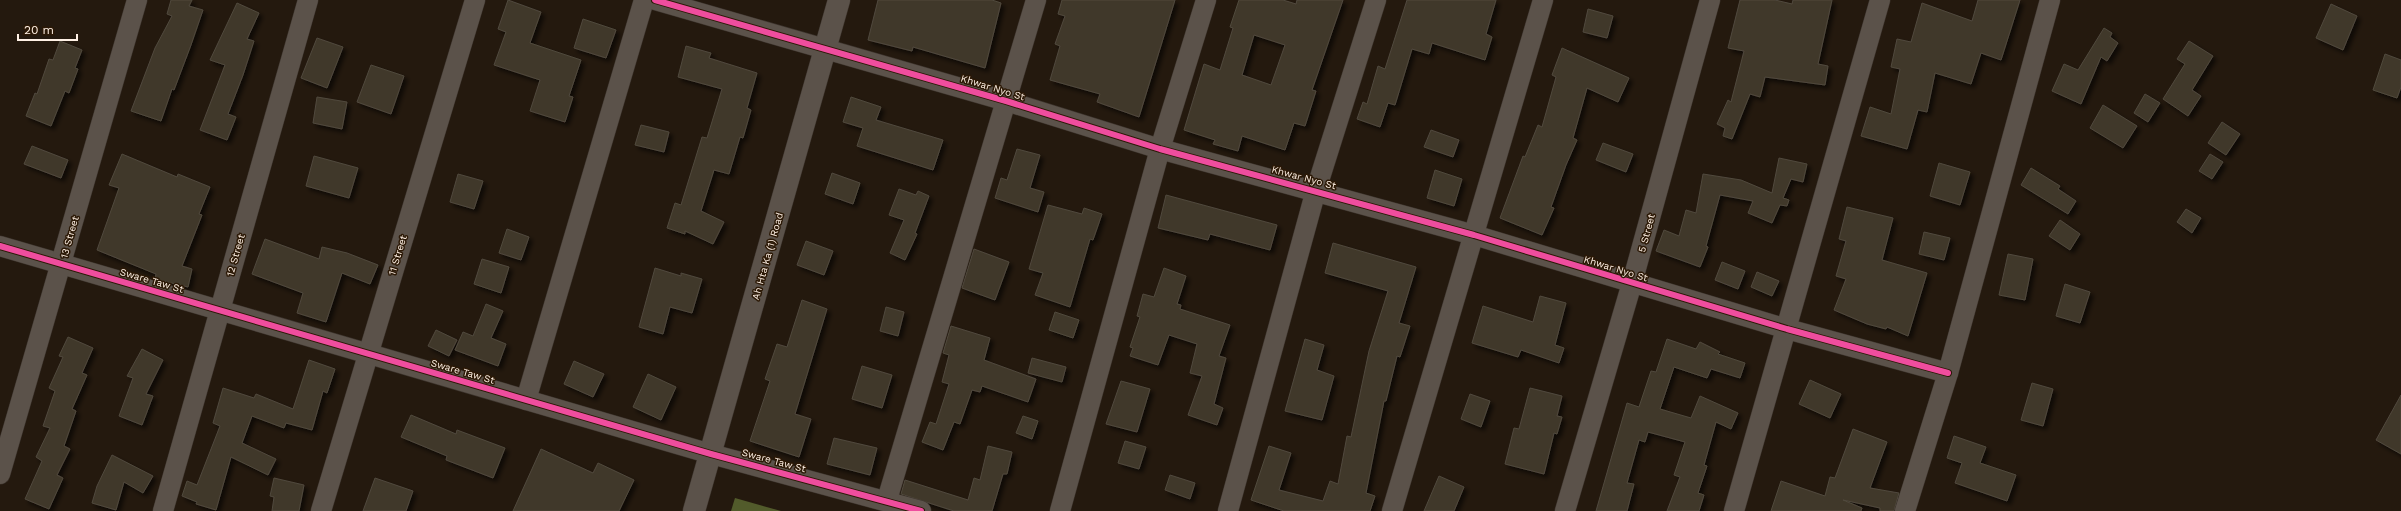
<svg xmlns="http://www.w3.org/2000/svg" width="2401" height="511" font-family="'Work Sans',sans-serif">
	<defs>
		<filter id="shadow"><feDropShadow dx="3.5" dy="3.5" stdDeviation="2" flood-color="#0009"/></filter>
	</defs>
	<rect width="100%" height="100%" fill="#24190e"/>
	<polygon fill="#525b2b" points="735,498 781,511 731,511"/>
	<g fill="#413829" stroke="#50493e" fill-rule="evenodd" filter="url(#shadow)">
		<polygon points="171,0 192,0 189,6 203,10 191,45 174,90 172,89 161,121 131,111 155,48 172,16 167,14"/>
		<polygon points="508,0 541,12 530,43 581,60 569,96 573,97 565,122 530,111 540,80 494,65 506,32 498,29"/>
		<polygon points="878,0 992,0 1001,3 985,68 913,47 912,51 868,40"/>
		<polygon points="1062,0 1175,0 1139,117 1097,102 1100,94 1050,80 1060,46 1055,44 1065,16 1058,14"/>
		<path d="M1239 0H1283L1296 4 1297 0H1343L1312 90 1316 91 1305 126 1294 123 1285 150 1242 136 1238 151 1213 144 1215 140 1184 130 1204 64 1220 70 1233 28 1230 27ZM1254 35 1285 45 1271 85 1242 75Z"/>
		<polygon points="1407,0 1496,0 1486,34 1492,37 1485,60 1432,43 1429,54 1412,49 1395,105 1388,103 1380,127 1357,119 1363,102 1367,104 1378,66 1385,69"/>
		<polygon points="1740,0 1775,0 1792,4 1793,0 1832,0 1818,64 1828,66 1825,85 1765,77 1760,97 1750,94 1732,139 1723,136 1725,128 1717,124 1728,100 1731,102 1744,51 1728,48"/>
		<polygon points="1978,0 2020,0 2001,60 1981,53 1971,84 1935,73 1927,112 1918,110 1907,149 1861,136 1870,107 1891,114 1900,69 1891,67 1897,39 1911,42 1922,3 1972,21"/>
		<polygon points="237,3 259,13 247,39 254,41 243,75 228,114 236,117 227,140 200,130 225,65 210,60"/>
		<polygon points="2331,4 2357,16 2343,50 2316,38"/>
		<polygon points="1588,9 1613,16 1607,38 1583,32"/>
		<polygon points="583,19 616,30 606,58 574,48"/>
		<polygon points="2104,28 2112,33 2110,37 2118,43 2107,61 2101,57 2081,104 2052,91 2064,64 2078,70"/>
		<polygon points="317,38 343,47 327,88 301,78"/>
		<polygon points="60,41 82,50 75,68 78,69 69,93 65,91 51,126 26,116 35,93 37,94 49,59 53,60"/>
		<polygon points="2189,41 2213,56 2192,90 2201,96 2188,116 2163,99 2185,64 2177,59"/>
		<polygon points="686,46 711,53 709,58 757,73 747,108 751,110 743,138 740,137 729,174 714,170 701,211 724,222 713,244 685,231 685,234 667,228 675,203 681,205 702,137 707,138 722,89 678,77"/>
		<polygon points="1562,48 1629,78 1618,102 1587,88 1573,138 1577,140 1566,165 1551,207 1554,208 1542,235 1500,218 1523,156 1525,157 1538,125 1542,127 1556,77 1552,75"/>
		<polygon points="2385,54 2401,60 2401,87 2397,98 2373,90"/>
		<polygon points="371,65 404,76 391,114 357,102"/>
		<polygon points="2145,94 2160,103 2148,122 2134,113"/>
		<polygon points="317,97 347,102 342,129 313,123"/>
		<polygon points="851,97 881,107 876,120 943,140 933,170 857,146 863,128 843,122"/>
		<polygon points="2103,105 2137,126 2123,148 2090,128"/>
		<polygon points="2222,122 2240,134 2226,155 2208,143"/>
		<polygon points="641,125 669,132 664,152 635,145"/>
		<polygon points="1431,130 1459,140 1453,157 1424,147"/>
		<polygon points="1603,143 1633,154 1626,172 1596,160"/>
		<polygon points="32,146 68,160 61,178 24,164"/>
		<polygon points="1017,149 1040,155 1030,188 1044,192 1038,212 995,198 1001,178 1007,180"/>
		<polygon points="122,154 177,177 178,174 210,187 199,214 202,215 182,266 192,269 188,287 155,279 156,274 97,250 119,188 109,185"/>
		<polygon points="2210,154 2223,162 2212,179 2199,171"/>
		<polygon points="314,156 358,168 349,198 306,186"/>
		<polygon points="1779,158 1807,164 1803,182 1791,179 1783,198 1789,200 1787,206 1780,205 1772,223 1748,213 1753,201 1720,195 1706,246 1708,247 1700,267 1656,251 1664,230 1679,236 1686,210 1696,213 1703,174 1741,180 1772,193"/>
		<polygon points="1939,163 1970,172 1960,205 1930,196"/>
		<polygon points="2031,168 2060,186 2058,189 2076,201 2068,214 2021,185"/>
		<polygon points="1435,170 1462,179 1454,206 1427,198"/>
		<polygon points="832,173 860,183 853,204 825,194"/>
		<polygon points="458,174 483,181 474,209 450,202"/>
		<polygon points="899,189 916,195 918,191 929,196 915,233 917,234 905,260 890,253 904,220 889,215"/>
		<polygon points="1166,195 1277,225 1270,250 1210,234 1208,240 1158,228"/>
		<polygon points="1048,205 1082,214 1084,208 1102,214 1093,240 1090,239 1070,307 1035,295 1043,273 1029,269"/>
		<polygon points="1847,207 1893,218 1882,260 1927,273 1908,336 1887,327 1886,329 1867,324 1834,310 1846,279 1836,276 1846,241 1839,239"/>
		<polygon points="2186,209 2201,218 2192,233 2177,222"/>
		<polygon points="2060,220 2080,234 2070,250 2049,236"/>
		<polygon points="507,229 529,237 521,260 499,253"/>
		<polygon points="1924,232 1950,238 1944,260 1919,254"/>
		<polygon points="265,239 319,259 322,247 347,253 378,265 370,284 342,273 326,322 297,313 303,293 252,274"/>
		<polygon points="806,241 833,251 824,275 797,265"/>
		<polygon points="1333,243 1416,267 1399,323 1410,326 1400,357 1397,356 1386,401 1384,401 1366,493 1375,496 1370,511 1284,511 1251,500 1269,446 1291,453 1279,490 1323,501 1330,481 1338,484 1347,436 1351,437 1369,351 1388,291 1325,273"/>
		<polygon points="974,249 1009,262 995,300 962,288"/>
		<polygon points="2008,254 2033,259 2025,300 1999,295"/>
		<polygon points="482,259 509,267 501,293 474,284"/>
		<polygon points="1722,262 1745,271 1738,289 1715,280"/>
		<polygon points="655,268 681,276 681,273 702,279 692,313 670,307 663,334 639,327"/>
		<polygon points="1164,268 1186,276 1177,304 1181,305 1180,309 1230,325 1219,356 1226,358 1214,404 1223,408 1217,425 1188,415 1202,376 1190,373 1197,344 1169,335 1158,365 1130,356 1133,348 1130,347 1140,317 1137,316 1143,294 1154,297"/>
		<polygon points="1757,272 1779,281 1772,296 1751,287"/>
		<polygon points="2065,284 2090,292 2080,323 2056,316"/>
		<polygon points="1540,296 1566,303 1555,345 1564,348 1559,363 1521,350 1518,357 1472,343 1483,306 1533,322"/>
		<polygon points="802,300 827,309 795,414 811,419 799,457 750,441 770,381 765,379 777,344 787,347"/>
		<polygon points="486,304 503,311 491,338 506,344 498,366 455,350 463,332 473,336"/>
		<polygon points="886,307 904,312 898,336 880,331"/>
		<polygon points="1055,312 1079,320 1073,338 1049,330"/>
		<polygon points="951,326 990,338 984,360 1036,379 1028,402 982,386 980,392 972,390 960,424 954,422 943,450 922,442 930,422 936,424 949,384 942,382 949,355 943,353"/>
		<polygon points="436,330 457,340 449,356 428,346"/>
		<polygon points="68,337 93,348 82,373 87,375 72,409 76,411 64,446 70,449 57,475 63,478 49,509 25,499 42,461 36,457 50,428 43,426 55,391 49,388 63,357 59,356"/>
		<polygon points="1305,339 1324,345 1317,370 1334,376 1322,420 1285,411"/>
		<polygon points="1667,339 1696,349 1700,342 1720,352 1718,354 1745,363 1740,378 1711,369 1707,378 1674,367 1660,409 1691,418 1700,396 1738,413 1731,429 1716,422 1704,465 1707,466 1698,493 1704,495 1699,511 1667,511 1680,477 1674,475 1685,442 1648,432 1645,442 1639,440 1627,483 1634,484 1627,511 1596,511 1627,403 1639,407 1651,371 1656,372"/>
		<polygon points="142,349 163,360 146,394 153,396 142,425 119,416 133,378 127,376"/>
		<polygon points="1032,358 1066,367 1062,382 1028,373"/>
		<polygon points="309,360 335,369 327,393 323,391 312,430 286,423 284,428 252,416 242,443 276,459 268,475 231,457 216,510 196,504 197,502 182,496 187,481 197,485 220,426 213,423 223,388 254,398 256,394 293,409"/>
		<polygon points="574,361 604,374 593,397 564,384"/>
		<polygon points="862,366 892,375 882,408 852,399"/>
		<polygon points="648,374 676,387 661,420 633,407"/>
		<polygon points="1810,380 1841,394 1830,418 1799,404"/>
		<polygon points="1121,381 1150,389 1137,432 1106,424"/>
		<polygon points="2032,383 2053,389 2043,426 2021,420"/>
		<polygon points="1530,388 1562,396 1557,416 1562,417 1557,434 1554,433 1544,474 1505,464 1514,428 1519,429"/>
		<polygon points="1470,394 1490,401 1481,427 1461,419"/>
		<polygon points="2401,395 2401,454 2376,440"/>
		<polygon points="411,415 456,434 457,430 505,448 493,478 446,460 447,456 401,437"/>
		<polygon points="1023,416 1038,421 1032,439 1016,433"/>
		<polygon points="1853,429 1887,442 1870,488 1899,493 1894,511 1880,511 1880,508 1843,500 1862,508 1861,511 1771,511 1781,481 1825,496 1830,477 1835,478"/>
		<polygon points="1954,436 1986,447 1980,463 2016,475 2007,501 1955,483 1962,463 1947,458"/>
		<polygon points="834,438 877,448 870,475 827,464"/>
		<polygon points="1125,441 1146,447 1139,469 1118,463"/>
		<polygon points="988,446 1012,452 1007,474 1003,474 992,511 954,511 901,494 905,480 968,500 974,478 980,480"/>
		<polygon points="541,449 593,473 598,463 634,480 619,511 513,511"/>
		<polygon points="112,455 153,476 143,493 124,482 116,510 92,503 97,486"/>
		<polygon points="1170,475 1195,483 1190,499 1165,490"/>
		<polygon points="1439,476 1464,487 1454,511 1424,511"/>
		<polygon points="274,478 304,485 299,511 272,511 274,497 270,496"/>
		<polygon points="375,478 413,491 406,511 363,511"/>
	</g>
	<g fill="none" stroke-linecap="round" stroke-linejoin="round">
		<defs>
			<g id="minor">
				<polyline points="655,0 1006,101 1160,149 1474,235 1787,329 1948,373"/>
				<polyline points="0,246 711,454 921,511"/>
				<polyline points="526,400 644,0"/>
				<polyline points="0,474 137,0"/>
				<polyline points="887,500 1036,0"/>
				<polyline points="163,511 308,0"/>
				<polyline points="321,511 475,0"/>
				<polyline points="1060,511 1160,149 1206,0"/>
				<polyline points="1228,511 1316,190 1376,0"/>
				<polyline points="1392,511 1543,0"/>
				<polyline points="1565,511 1632,283 1710,0"/>
				<polyline points="1734,511 1880,0"/>
				<polyline points="1905,511 1948,373 2050,0"/>
			</g>
			<polyline id="tertiary" points="694,511 839,0"/>
		</defs>
		<use href="#minor" stroke="#3d342d" stroke-width="21"/>
		<use href="#tertiary" stroke="#3d342d" stroke-width="23"/>
		<use href="#minor" stroke="#5b524a" stroke-width="20"/>
		<use href="#tertiary" stroke="#5b524a" stroke-width="22"/>
		<defs>
			<g id="cycleway">
				<polyline points="655,0 1006,101 1160,149 1474,235 1787,329 1948,373"/>
				<polyline points="0,246 711,454 921,511"/>
			</g>
		</defs>
		<use href="#cycleway" stroke="#2c1906" stroke-width="8"/>
		<use href="#cycleway" stroke="#ef4d9e" stroke-width="6"/>
	</g>
	<g text-anchor="middle" stroke-width="3" stroke-linejoin="round" paint-order="stroke">
		<g font-size="10" fill="#fff1e5" stroke="#2c1906">
			<text transform="translate(993 87) rotate(17)" y="4">Khwar Nyo St</text>
			<text transform="translate(1304 177) rotate(15)" y="4">Khwar Nyo St</text>
			<text transform="translate(1646 233) rotate(-75)" y="4">5 Street</text>
			<text transform="translate(69 237) rotate(-74)" y="4">13 Street</text>
			<text transform="translate(235 255) rotate(-74)" y="4">12 Street</text>
			<text transform="translate(397 255) rotate(-73)" y="4">11 Street</text>
			<text transform="translate(767 256) rotate(-74)" y="4">Ah Hta Ka (1) Road</text>
			<text transform="translate(1616 268) rotate(17)" y="4">Khwar Nyo St</text>
			<text transform="translate(152 280) rotate(16)" y="4">Sware Taw St</text>
			<text transform="translate(463 371) rotate(16)" y="4">Sware Taw St</text>
			<text transform="translate(774 460) rotate(15)" y="4">Sware Taw St</text>
		</g>
	</g>
	<path d="M18 34v6h59v-6" fill="none" stroke="#fff1e5" stroke-width="2"/>
	<text x="24" y="34" font-size="12" fill="#fff1e5" stroke="#2c1906" stroke-width="3" paint-order="stroke">20 m</text>
</svg>
